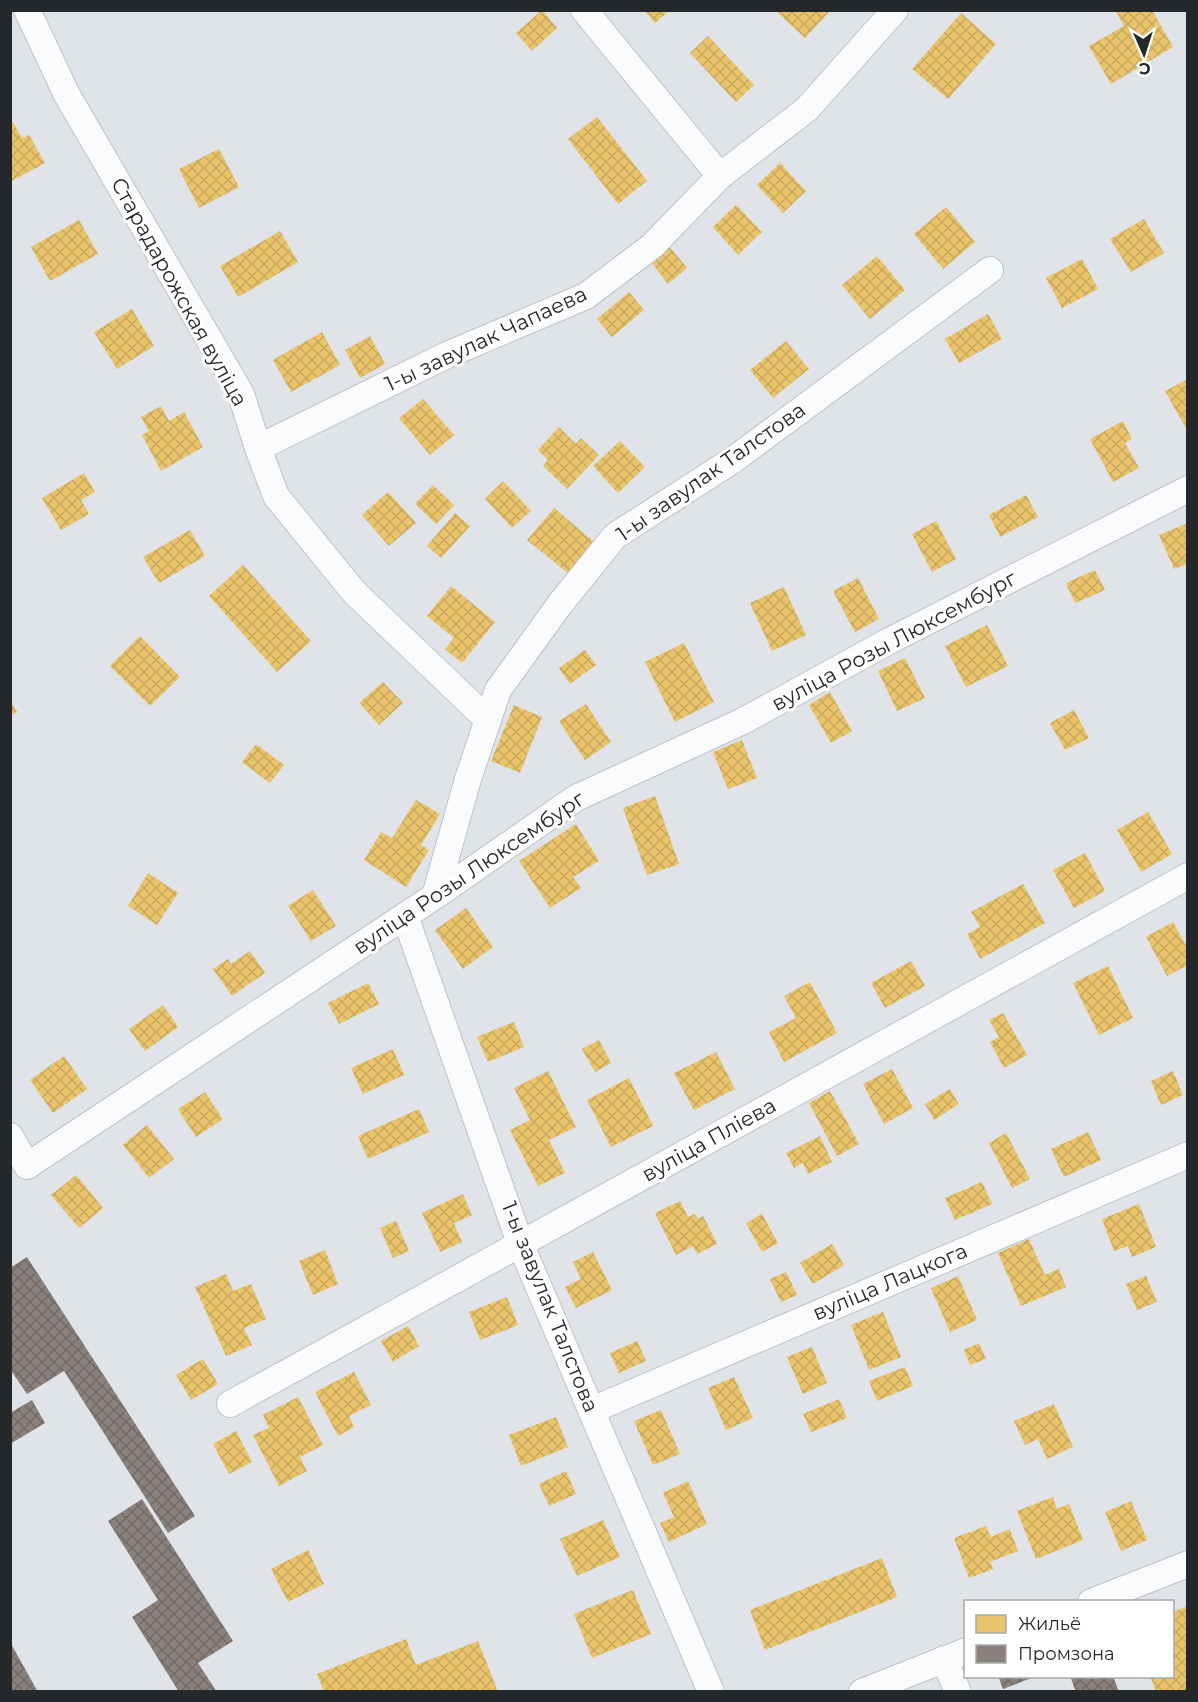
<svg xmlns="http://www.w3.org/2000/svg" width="1198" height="1702" font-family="Montserrat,sans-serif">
	<defs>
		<pattern id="homes-cross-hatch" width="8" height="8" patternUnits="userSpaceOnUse" patternTransform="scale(1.5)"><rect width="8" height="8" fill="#e9c46a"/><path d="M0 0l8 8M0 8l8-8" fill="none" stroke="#c8a85c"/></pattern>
		<pattern id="industry-cross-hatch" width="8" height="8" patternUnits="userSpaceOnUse" patternTransform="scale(1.5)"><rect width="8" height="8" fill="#8a817c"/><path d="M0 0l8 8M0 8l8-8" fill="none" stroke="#716a66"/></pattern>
	</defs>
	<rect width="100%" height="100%" fill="#e0e4e8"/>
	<g fill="url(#homes-cross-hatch)">
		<polygon points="542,10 557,28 532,51 516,33"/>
		<polygon points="644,10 670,10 655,23"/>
		<polygon points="781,10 831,10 805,38 778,13"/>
		<polygon points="1115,10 1152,10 1173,47 1111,84 1089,46 1124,26"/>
		<polygon points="961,13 996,44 948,99 912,69"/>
		<polygon points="708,36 754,85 736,102 690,53"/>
		<polygon points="597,117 647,181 618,204 568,139"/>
		<polygon points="13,122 22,138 29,135 45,163 10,182 10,123"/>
		<polygon points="219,149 239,187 199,208 179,169"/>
		<polygon points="780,163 806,191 783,213 757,185"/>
		<polygon points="736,205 762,232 738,255 713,227"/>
		<polygon points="946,207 975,242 943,269 914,234"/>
		<polygon points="1144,219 1164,253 1131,272 1110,239"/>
		<polygon points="79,220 98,254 50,281 31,247"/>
		<polygon points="280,231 298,262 238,297 220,266"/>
		<polygon points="669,246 687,268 668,284 650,261"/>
		<polygon points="877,256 905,290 870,319 842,285"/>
		<polygon points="1082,259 1098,289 1062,308 1046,278"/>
		<polygon points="629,292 644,310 612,337 597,319"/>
		<polygon points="132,309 154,346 117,369 94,332"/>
		<polygon points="988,314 1002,339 959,363 945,339"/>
		<polygon points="322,332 340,365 291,392 273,360"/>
		<polygon points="370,336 385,364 360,378 345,350"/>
		<polygon points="786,341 809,369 773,398 750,370"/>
		<polygon points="1188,379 1188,432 1165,391"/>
		<polygon points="423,399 454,435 430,455 399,418"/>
		<polygon points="161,406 169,421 184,412 203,447 161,471 142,435 149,431 141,417"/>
		<polygon points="1123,421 1132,439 1125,443 1139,468 1113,482 1090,439"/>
		<polygon points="559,427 576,444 581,438 599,455 567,489 543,466 548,460 538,450"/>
		<polygon points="620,441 645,467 618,493 593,466"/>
		<polygon points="84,473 95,492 81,500 89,514 61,530 42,498"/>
		<polygon points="503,481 531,511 512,528 485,499"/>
		<polygon points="433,485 454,505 436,524 415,504"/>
		<polygon points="388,492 416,523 389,546 362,515"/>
		<polygon points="1026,495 1038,517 1000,537 989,515"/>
		<polygon points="554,508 594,542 568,573 527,540"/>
		<polygon points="455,513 470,526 441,558 427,546"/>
		<polygon points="936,521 956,559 932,572 912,534"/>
		<polygon points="1188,523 1188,564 1174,569 1159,535"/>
		<polygon points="190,530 205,556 159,583 143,557"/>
		<polygon points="243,565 311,641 277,672 209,596"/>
		<polygon points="1095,570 1105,590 1075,603 1066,583"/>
		<polygon points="858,578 879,619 855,632 833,591"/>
		<polygon points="451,586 495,622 462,663 445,649 454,638 427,616"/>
		<polygon points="784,587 806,635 772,651 750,603"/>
		<polygon points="987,625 1008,666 966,687 945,646"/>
		<polygon points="140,636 180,677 150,706 110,666"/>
		<polygon points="684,643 714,702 675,722 645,662"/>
		<polygon points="585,650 596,665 570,684 559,668"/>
		<polygon points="905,658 925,698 897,711 878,671"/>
		<polygon points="383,682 403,703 379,725 359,703"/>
		<polygon points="830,692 852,731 831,743 809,705"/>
		<polygon points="10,700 17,712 10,716"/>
		<polygon points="586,704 611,742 585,760 559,721"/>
		<polygon points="514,705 542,717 520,773 491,761"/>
		<polygon points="1074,710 1089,738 1065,750 1050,723"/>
		<polygon points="742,740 757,778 728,789 713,752"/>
		<polygon points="256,744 284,765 270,783 242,762"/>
		<polygon points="655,796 679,864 647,875 623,808"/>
		<polygon points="416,800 440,814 421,845 429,850 406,887 364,860 381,832 392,838"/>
		<polygon points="1148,812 1172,854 1141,872 1117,830"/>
		<polygon points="576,824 599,861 573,877 581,888 550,908 519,861"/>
		<polygon points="1085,853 1105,891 1074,908 1053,870"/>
		<polygon points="148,873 178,893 157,925 128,906"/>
		<polygon points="1023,884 1045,923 980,959 967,934 980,927 971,912"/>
		<polygon points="313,890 336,926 311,941 288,906"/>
		<polygon points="466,908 493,947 463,969 435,930"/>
		<polygon points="1173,922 1188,949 1188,965 1167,976 1146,937"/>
		<polygon points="250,951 265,973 232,996 213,969 228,959 231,964"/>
		<polygon points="911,961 925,986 885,1008 871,983"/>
		<polygon points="1108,966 1133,1018 1099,1035 1073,983"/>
		<polygon points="810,982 837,1033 784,1062 769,1032 796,1018 784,996"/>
		<polygon points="368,983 379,1004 339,1024 328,1003"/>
		<polygon points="163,1005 178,1027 145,1051 129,1029"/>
		<polygon points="1003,1013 1027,1055 1004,1068 990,1042 999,1037 989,1020"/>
		<polygon points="514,1022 524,1047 488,1062 477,1037"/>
		<polygon points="599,1040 611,1063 595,1072 582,1049"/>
		<polygon points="393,1049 404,1075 363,1094 351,1068"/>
		<polygon points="716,1052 735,1089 694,1110 674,1073"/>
		<polygon points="64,1056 87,1089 53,1113 30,1080"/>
		<polygon points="892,1069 913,1108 884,1124 863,1084"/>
		<polygon points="548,1071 576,1127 549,1140 565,1173 538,1186 510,1130 530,1120 514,1088"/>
		<polygon points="1173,1071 1183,1095 1161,1105 1151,1081"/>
		<polygon points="629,1078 653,1126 611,1147 587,1100"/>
		<polygon points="950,1089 959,1104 934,1120 925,1104"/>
		<polygon points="830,1091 859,1144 837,1156 809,1103"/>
		<polygon points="205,1092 223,1119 196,1137 178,1109"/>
		<polygon points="419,1109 429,1132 368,1159 358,1136"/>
		<polygon points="147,1125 174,1159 149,1178 123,1145"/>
		<polygon points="1088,1132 1101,1160 1064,1177 1051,1149"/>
		<polygon points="1006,1133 1030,1179 1012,1188 989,1143"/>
		<polygon points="820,1136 832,1162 808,1174 803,1163 794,1168 786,1153"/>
		<polygon points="76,1175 103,1208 79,1228 51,1195"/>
		<polygon points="982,1182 992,1204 955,1220 945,1198"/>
		<polygon points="463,1194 472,1215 454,1223 462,1242 440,1252 422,1213"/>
		<polygon points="680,1201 688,1217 695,1214 698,1219 703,1216 717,1244 697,1254 693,1246 676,1255 655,1213"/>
		<polygon points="1139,1204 1156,1247 1132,1257 1128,1246 1114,1251 1102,1219"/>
		<polygon points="762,1214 778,1243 762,1252 746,1223"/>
		<polygon points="396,1221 409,1251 393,1258 380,1228"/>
		<polygon points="1029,1239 1045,1275 1059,1269 1066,1287 1021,1306 998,1253"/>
		<polygon points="832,1244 844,1265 813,1284 800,1263"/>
		<polygon points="325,1250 338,1284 313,1295 299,1261"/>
		<polygon points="593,1252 612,1290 576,1308 565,1287 581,1279 573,1262"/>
		<polygon points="786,1272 797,1295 781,1302 770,1279"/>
		<polygon points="226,1274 233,1291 251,1284 266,1319 244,1328 252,1345 226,1356 195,1287"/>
		<polygon points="958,1276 977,1320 950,1332 931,1288"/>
		<polygon points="1146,1276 1157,1302 1137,1310 1126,1284"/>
		<polygon points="507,1297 518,1325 480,1340 469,1312"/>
		<polygon points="883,1312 901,1357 869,1370 851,1325"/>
		<polygon points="408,1326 419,1346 393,1362 381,1341"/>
		<polygon points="637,1341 646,1361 619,1373 610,1353"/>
		<polygon points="979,1343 986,1359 970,1365 964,1350"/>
		<polygon points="812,1347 827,1383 803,1394 787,1357"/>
		<polygon points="203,1359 218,1384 191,1400 176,1375"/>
		<polygon points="905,1367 913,1386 877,1401 869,1381"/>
		<polygon points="354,1372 371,1405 349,1416 354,1427 338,1436 315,1392"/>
		<polygon points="734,1377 753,1418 726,1430 708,1388"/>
		<polygon points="298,1397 323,1445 300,1457 307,1471 279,1486 253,1435 269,1428 263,1415"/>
		<polygon points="839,1399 847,1418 811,1432 803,1414"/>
		<polygon points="1054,1404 1073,1447 1047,1459 1038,1439 1025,1445 1014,1421"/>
		<polygon points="661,1410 680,1454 653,1465 634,1421"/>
		<polygon points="556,1417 568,1447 521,1466 509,1435"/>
		<polygon points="236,1431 252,1462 229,1474 213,1444"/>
		<polygon points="566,1471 576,1494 549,1506 539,1484"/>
		<polygon points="688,1481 707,1524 669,1542 660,1523 674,1517 663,1493"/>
		<polygon points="1053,1497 1057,1509 1069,1504 1083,1540 1036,1559 1017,1511"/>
		<polygon points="1131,1501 1147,1540 1121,1551 1105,1512"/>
		<polygon points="603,1520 620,1557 577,1576 560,1539"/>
		<polygon points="986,1526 991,1537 1010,1529 1018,1551 990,1562 993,1569 969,1578 954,1538"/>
		<polygon points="308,1550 324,1584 288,1602 271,1569"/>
		<polygon points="882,1558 897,1597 765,1650 750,1610"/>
		<polygon points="633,1590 651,1634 592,1658 574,1614"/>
		<polygon points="1188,1606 1188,1692 1156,1692 1150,1676 1172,1676 1172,1612"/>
		<polygon points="406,1639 416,1665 478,1641 497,1689 491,1692 324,1692 317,1674"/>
	</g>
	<g fill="url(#industry-cross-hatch)">
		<polygon points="27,1257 195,1516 168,1533 64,1371 27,1394 10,1369 10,1268"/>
		<polygon points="32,1400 45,1423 10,1444 10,1413"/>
		<polygon points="142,1499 233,1641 198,1663 217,1692 179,1692 132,1617 158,1600 108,1521"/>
		<polygon points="10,1642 38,1692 10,1692"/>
		<polygon points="998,1676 1034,1676 1034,1677 1003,1689"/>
		<polygon points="1070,1676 1113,1676 1119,1692 1076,1692"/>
	</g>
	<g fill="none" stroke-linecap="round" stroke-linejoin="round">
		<defs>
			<g id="minor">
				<polyline points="27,10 67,95 241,394 258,448 276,496 354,592 488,720"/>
				<polyline points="584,10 720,176"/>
				<polyline points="258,448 447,355 586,296 652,246 720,176 807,109 895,10"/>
				<polyline points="435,896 468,779 498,690 560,604 615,536 733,460 990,270"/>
				<polyline points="405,916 520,1243 711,1692"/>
				<polyline points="10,1136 27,1166 435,896 576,798 743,721 891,640 1188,489"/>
				<polyline points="230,1404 1188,876"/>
				<polyline points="592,1410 1188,1155"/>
				<polyline points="1091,1602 1188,1564"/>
				<polyline points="944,1659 958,1692"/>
				<polyline points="862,1692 966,1651"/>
			</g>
		</defs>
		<use href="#minor" stroke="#bec1c4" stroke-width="28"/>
		<use href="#minor" stroke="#fafbfc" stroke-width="26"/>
	</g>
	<g text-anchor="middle" stroke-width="6" stroke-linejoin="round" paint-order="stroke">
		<g font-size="21" fill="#25282a" stroke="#fff">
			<text transform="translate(179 292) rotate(61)" y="7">Старадарожская вуліца</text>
			<text transform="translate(486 339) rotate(-25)" y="7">1-ы завулак Чапаева</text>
			<text transform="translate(711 472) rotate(-35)" y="7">1-ы завулак Талстова</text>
			<text transform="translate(894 641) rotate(-28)" y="7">вуліца Розы Люксембург</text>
			<text transform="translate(469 873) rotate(-34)" y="7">вуліца Розы Люксембург</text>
			<text transform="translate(709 1140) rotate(-29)" y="7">вуліца Пліева</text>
			<text transform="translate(890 1282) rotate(-23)" y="7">вуліца Лацкога</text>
			<text transform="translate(550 1307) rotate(68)" y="7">1-ы завулак Талстова</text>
		</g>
	</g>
	<rect width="1198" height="1702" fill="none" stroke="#25282a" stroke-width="24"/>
	<rect x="964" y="1600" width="210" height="78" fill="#ffffff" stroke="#a8a9aa" stroke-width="1.5"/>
	<rect x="976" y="1615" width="30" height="18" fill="#e9c46a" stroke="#a8a9aa" stroke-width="1.5"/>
	<text x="1018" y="1630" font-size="18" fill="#25282a">Жильё</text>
	<rect x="976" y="1645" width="30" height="18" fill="#8a817c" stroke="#a8a9aa" stroke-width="1.5"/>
	<text x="1018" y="1660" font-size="18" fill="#25282a">Промзона</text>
	<g transform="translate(1144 54) rotate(177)" stroke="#ffffff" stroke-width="4.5" paint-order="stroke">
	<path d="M0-4.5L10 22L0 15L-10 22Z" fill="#25282a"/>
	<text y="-9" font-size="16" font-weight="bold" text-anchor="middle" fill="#25282a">С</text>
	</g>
</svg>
